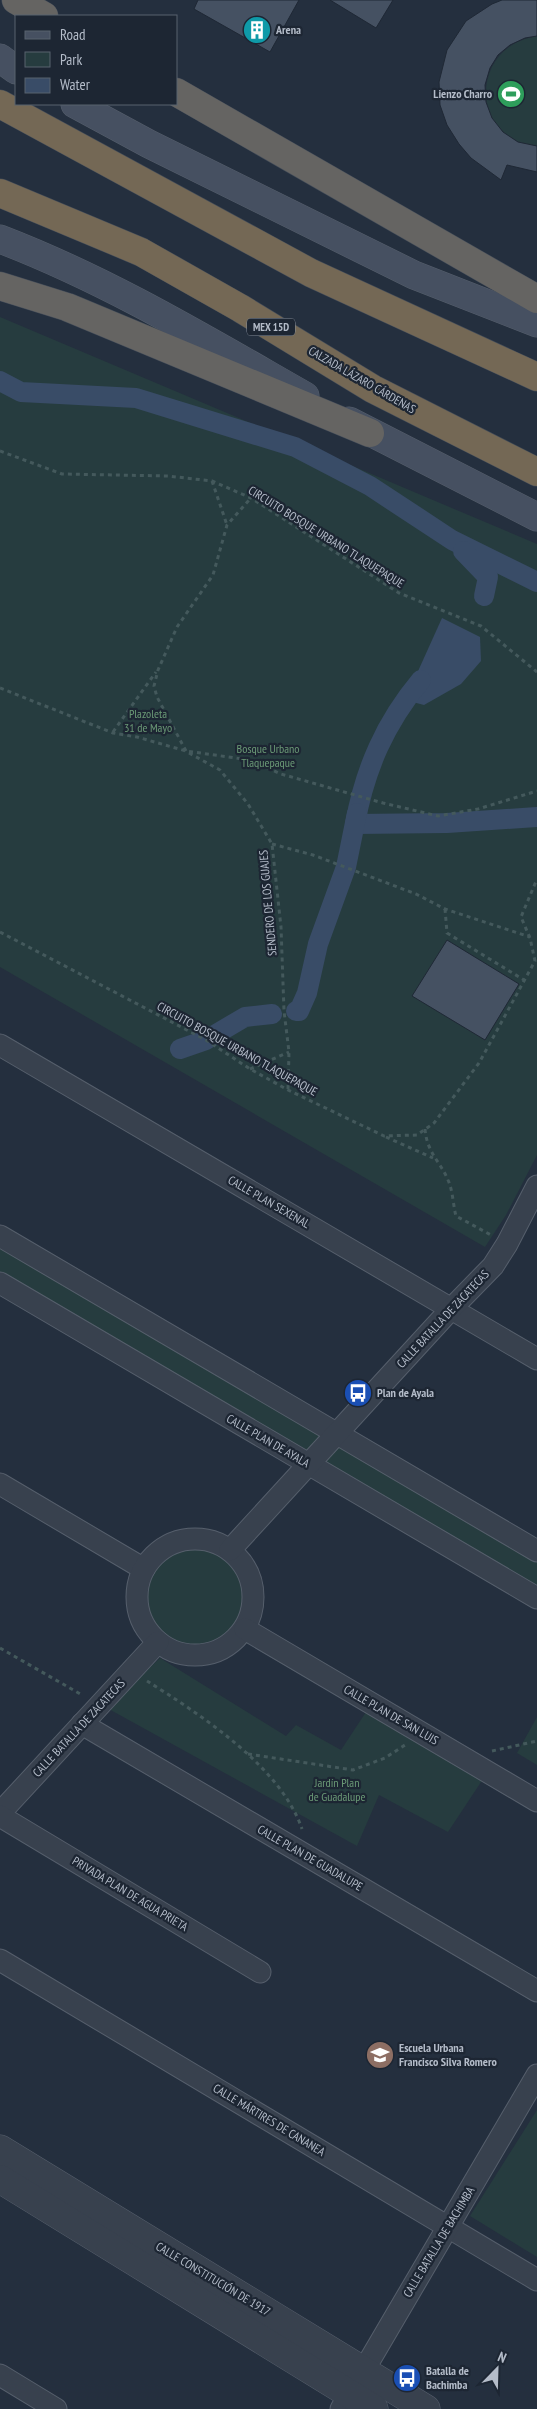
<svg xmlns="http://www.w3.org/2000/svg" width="537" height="2409" font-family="'PT Sans Narrow',sans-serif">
	<rect width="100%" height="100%" fill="#242f3e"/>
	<g fill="#263c3f">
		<path d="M537 36V146C472 144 466 47 537 36Z"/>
		<polygon points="0,317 537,544 537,1155 506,1215 485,1247 0,967"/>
		<polygon points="0,1236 332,1431 308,1464 0,1280"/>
		<polygon points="337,1434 537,1550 537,1594 317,1462"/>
		<circle cx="195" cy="1597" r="58"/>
		<polygon points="160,1658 286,1736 296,1725 341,1750 368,1709 483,1779 448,1832 379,1795 357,1846 107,1708"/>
		<polygon points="537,1717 537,1765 517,1753"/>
		<polygon points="537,2110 537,2257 470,2216"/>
	</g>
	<polygon fill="#394c67" points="442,618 480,637 481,661 461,684 424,705 405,700"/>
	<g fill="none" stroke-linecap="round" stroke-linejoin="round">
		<g stroke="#394c67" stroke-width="20">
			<polyline points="0,381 21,392 136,398 295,447 370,486 452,540 537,582"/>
			<polyline points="463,551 488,577 484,596"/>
			<path d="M421 680C385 723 365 769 355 824L447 823 537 817"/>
			<polyline points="296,1011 299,1011 307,993 318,944 346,867 357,813"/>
			<polyline points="180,1049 206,1040 245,1017 272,1014"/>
		</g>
	</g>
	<g fill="#455162" stroke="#1f2835">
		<polygon points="198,0 299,0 270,52 194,9"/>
		<polygon points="330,0 393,0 376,28"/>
		<polygon points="502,0 537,0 537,36 525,38 510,45 498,55 490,68 485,85 486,102 492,118 503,132 518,142 537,146 537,172 507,165 501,180 471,158 459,144 447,125 440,105 439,82 447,50 466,21 492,4"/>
		<polygon points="447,940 519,984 485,1040 412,996"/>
	</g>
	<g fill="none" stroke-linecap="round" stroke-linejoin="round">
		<defs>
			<g id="minor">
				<polyline points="0,1045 537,1359"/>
				<polyline points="0,1236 537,1551"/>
				<polyline points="0,1283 537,1598"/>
				<polyline points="0,1484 144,1569"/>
				<circle cx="195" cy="1597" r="58"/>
				<polyline points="230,1550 451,1309 493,1266 507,1244 537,1186"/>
				<polyline points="245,1629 537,1801"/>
				<polyline points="82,1724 537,1991"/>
				<polyline points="0,1813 158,1642"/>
				<polyline points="0,1816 260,1972"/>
				<polyline points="0,1960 537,2280"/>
				<polyline points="0,2375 56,2409"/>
				<polyline points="341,2409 537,2075"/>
			</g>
			<g id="tertiary">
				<polyline points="0,2149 426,2409"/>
				<polyline points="0,2179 374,2409"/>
			</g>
			<g id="secondary">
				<polyline points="0,58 16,70"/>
				<polyline points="75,104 149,144 414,275 537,323"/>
				<path d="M0 239C107 280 205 339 305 396"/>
				<polyline points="349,421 537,517"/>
			</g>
			<g id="trunk">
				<polyline points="16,0 44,16"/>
				<polyline points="176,92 537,299"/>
				<polyline points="0,286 67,307 370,433"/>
			</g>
			<g id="motorway">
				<polyline points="0,104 311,273 537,377"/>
				<polyline points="0,193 141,252 240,308 373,389 537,472"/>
			</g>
		</defs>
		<use href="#minor" stroke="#565f6c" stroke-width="23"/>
		<use href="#tertiary" stroke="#565f6c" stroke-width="29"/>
		<use href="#secondary" stroke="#565f6c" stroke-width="29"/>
		<use href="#trunk" stroke="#434c59" stroke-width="29"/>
		<use href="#motorway" stroke="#434c59" stroke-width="29"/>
		<g stroke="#44595c" stroke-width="3" stroke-dasharray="4 4" stroke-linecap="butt">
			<polyline points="0,451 62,474 168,476 212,481 251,498 399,593 481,626 537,672"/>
			<polyline points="212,481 227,525"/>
			<polyline points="0,688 113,733 137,737 186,751 250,760 281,774 383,803 438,816 478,809 537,791"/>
			<polyline points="113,732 156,672"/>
			<polyline points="186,751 157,697 154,686 158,670 177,627 213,575 227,525 251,498"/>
			<polyline points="189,753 220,770 248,804 272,844 281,927 284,1011 289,1052 288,1090"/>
			<polyline points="272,844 313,855 416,894 445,909 530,937"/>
			<polyline points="445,909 447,933 524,980"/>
			<polyline points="0,932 206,1040 250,1069 288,1090 384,1136 417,1135 434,1123 479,1063 535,961 530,938 521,917 537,879"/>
			<polyline points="250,1069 289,1052"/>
			<path d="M425 1129C427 1153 440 1161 448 1180 453 1191 453 1205 456 1216L491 1235"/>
			<polyline points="386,1137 433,1158"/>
			<polyline points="0,1648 82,1695"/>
			<path d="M147 1681C201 1715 281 1767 302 1829"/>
			<polyline points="492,1751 537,1741"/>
			<polyline points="248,1754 353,1770 385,1758 405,1745"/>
		</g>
		<use href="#minor" stroke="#38414e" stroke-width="21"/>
		<use href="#tertiary" stroke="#38414e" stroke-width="28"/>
		<use href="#secondary" stroke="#465061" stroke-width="28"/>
		<use href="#trunk" stroke="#656462" stroke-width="28"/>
		<use href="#motorway" stroke="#746855" stroke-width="28"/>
	</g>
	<defs>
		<symbol id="building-disc" viewBox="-11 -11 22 22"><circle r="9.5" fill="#0f9aa8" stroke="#1d2633"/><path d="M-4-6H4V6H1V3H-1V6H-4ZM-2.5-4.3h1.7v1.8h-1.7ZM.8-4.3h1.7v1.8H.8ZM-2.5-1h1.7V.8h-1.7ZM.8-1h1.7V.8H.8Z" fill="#fff"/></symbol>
		<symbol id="stadium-disc" viewBox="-11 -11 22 22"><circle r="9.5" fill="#2e9e5b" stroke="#1d2633"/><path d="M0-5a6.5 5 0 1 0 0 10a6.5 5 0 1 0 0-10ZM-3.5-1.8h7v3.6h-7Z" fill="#fff"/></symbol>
		<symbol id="bus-disc" viewBox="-11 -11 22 22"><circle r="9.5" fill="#1a4fb4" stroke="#1d2633"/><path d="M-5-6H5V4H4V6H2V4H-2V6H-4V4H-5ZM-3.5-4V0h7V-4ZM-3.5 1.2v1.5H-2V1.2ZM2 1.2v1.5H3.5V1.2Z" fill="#fff"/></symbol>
		<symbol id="school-disc" viewBox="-11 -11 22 22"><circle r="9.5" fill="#8d6e63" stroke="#1d2633"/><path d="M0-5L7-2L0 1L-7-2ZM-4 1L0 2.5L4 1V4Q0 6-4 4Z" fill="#fff"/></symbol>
	</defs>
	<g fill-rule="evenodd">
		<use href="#building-disc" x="241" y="14" width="32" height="32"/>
		<use href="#stadium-disc" x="495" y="78" width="32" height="32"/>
		<use href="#bus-disc" x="342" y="1377" width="32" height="32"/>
		<use href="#school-disc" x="364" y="2039" width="32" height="32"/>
		<use href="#bus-disc" x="391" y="2362" width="32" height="32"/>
	</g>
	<g text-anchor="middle" stroke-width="4.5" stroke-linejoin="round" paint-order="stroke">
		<rect fill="#1d2633" stroke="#878f9c" stroke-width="1" x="247" y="318.5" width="48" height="17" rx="4"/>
		<g font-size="11" font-weight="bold" fill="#b4bcc9">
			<text x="271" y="331">MEX 15D</text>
		</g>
		<g font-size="12" font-weight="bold" fill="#b4bcc9" stroke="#1d2633" text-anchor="start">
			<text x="276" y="34">Arena</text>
			<text x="492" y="98" text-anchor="end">Lienzo Charro</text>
			<text x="377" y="1397">Plan de Ayala</text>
			<text x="399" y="2052">Escuela Urbana<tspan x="399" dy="14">Francisco Silva Romero</tspan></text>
			<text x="426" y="2375">Batalla de<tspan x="426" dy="14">Bachimba</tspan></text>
		</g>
		<g font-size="12" fill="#b4bcc9" stroke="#1d2633">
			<text transform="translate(362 380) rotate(30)" y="4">CALZADA LÁZARO CÁRDENAS</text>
			<text transform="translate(326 537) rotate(32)" y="4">CIRCUITO BOSQUE URBANO TLAQUEPAQUE</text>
			<text transform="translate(268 903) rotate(-95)" y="4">SENDERO DE LOS GUAJES</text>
			<text transform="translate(237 1049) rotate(29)" y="4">CIRCUITO BOSQUE URBANO TLAQUEPAQUE</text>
			<text transform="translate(269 1202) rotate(30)" y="4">CALLE PLAN SEXENAL</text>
			<text transform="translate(443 1319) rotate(-47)" y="4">CALLE BATALLA DE ZACATECAS</text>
			<text transform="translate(268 1441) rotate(30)" y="4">CALLE PLAN DE AYALA</text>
			<text transform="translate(391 1715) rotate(30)" y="4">CALLE PLAN DE SAN LUIS</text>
			<text transform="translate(79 1728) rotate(-47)" y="4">CALLE BATALLA DE ZACATECAS</text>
			<text transform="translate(310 1858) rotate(30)" y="4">CALLE PLAN DE GUADALUPE</text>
			<text transform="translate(130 1894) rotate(31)" y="4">PRIVADA PLAN DE AGUA PRIETA</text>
			<text transform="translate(269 2120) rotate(31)" y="4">CALLE MÁRTIRES DE CANANEA</text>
			<text transform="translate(439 2242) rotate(-59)" y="4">CALLE BATALLA DE BACHIMBA</text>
			<text transform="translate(213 2279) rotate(31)" y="4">CALLE CONSTITUCIÓN DE 1917</text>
		</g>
		<g font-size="12" fill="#6b9a76" stroke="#1d2633">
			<text x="148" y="718">Plazoleta<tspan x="148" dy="14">31 de Mayo</tspan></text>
			<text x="268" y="753">Bosque Urbano<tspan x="268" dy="14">Tlaquepaque</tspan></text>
			<text x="337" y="1787">Jardín Plan<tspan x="337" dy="14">de Guadalupe</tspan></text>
		</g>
	</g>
	<rect x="15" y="15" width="162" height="90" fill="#1d2633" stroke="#59626f"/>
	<rect x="25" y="31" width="25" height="8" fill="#465061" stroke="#59626f"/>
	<text x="60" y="40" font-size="15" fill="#b4bcc9">Road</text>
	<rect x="25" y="52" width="25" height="15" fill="#263c3f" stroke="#59626f"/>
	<text x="60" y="65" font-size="15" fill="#b4bcc9">Park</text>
	<rect x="25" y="78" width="25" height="15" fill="#394c67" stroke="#59626f"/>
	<text x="60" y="90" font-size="15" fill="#b4bcc9">Water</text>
	<g transform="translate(497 2369) rotate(23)" stroke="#1d2633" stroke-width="4" paint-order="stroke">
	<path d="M0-4L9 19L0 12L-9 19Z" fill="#b4bcc9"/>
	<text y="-8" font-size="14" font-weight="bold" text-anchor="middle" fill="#b4bcc9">N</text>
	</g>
</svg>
